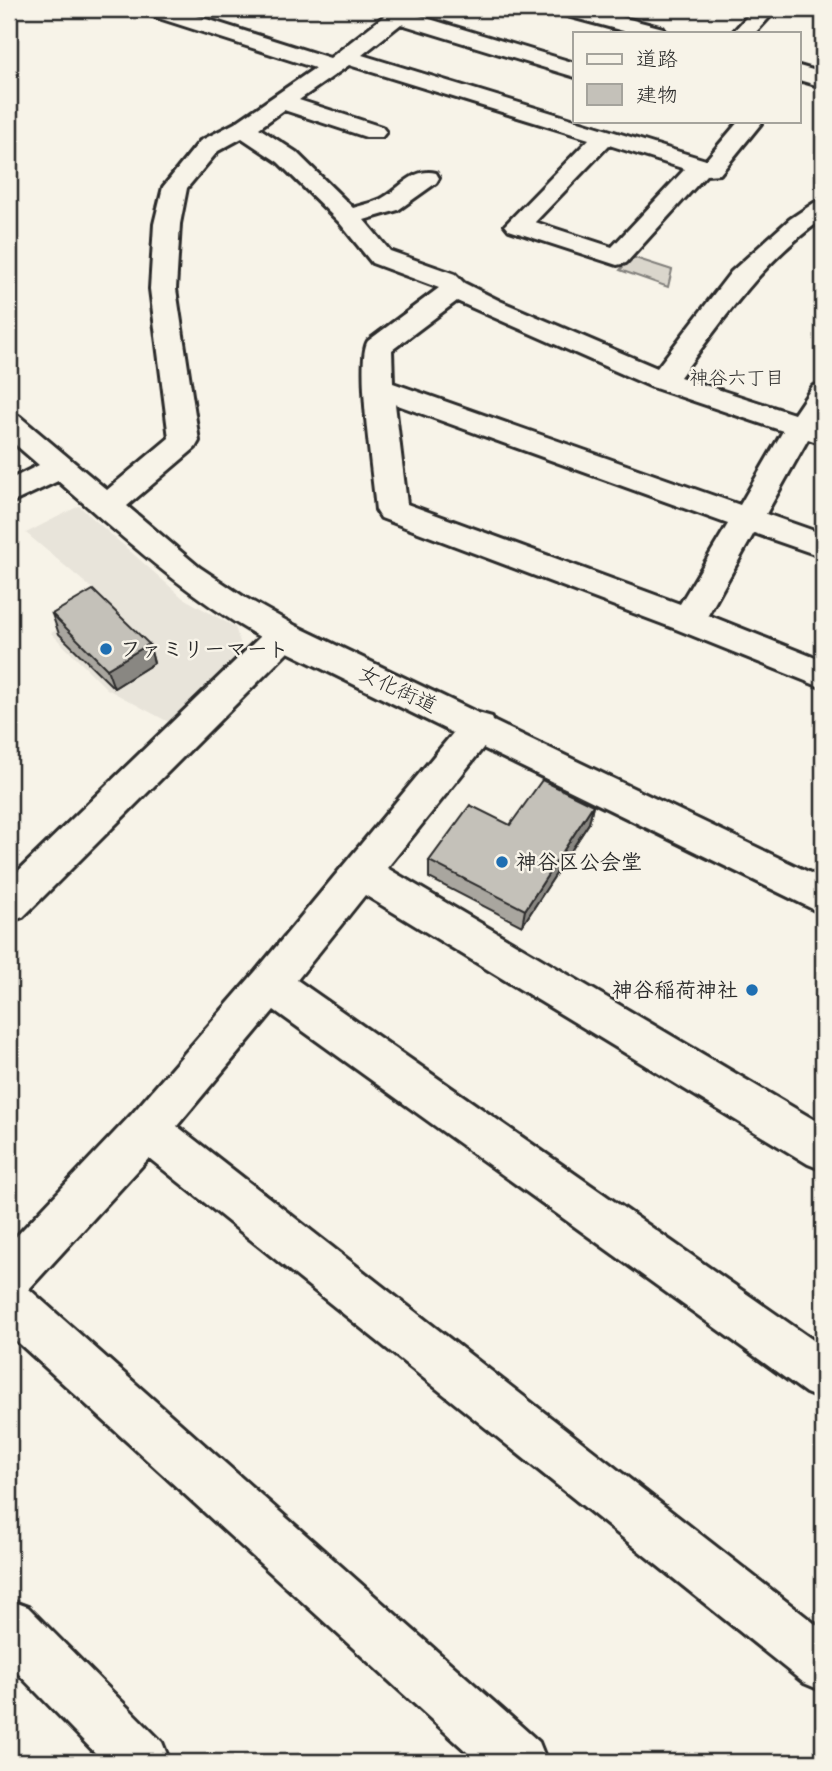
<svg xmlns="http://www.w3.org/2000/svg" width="832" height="1771" font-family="'Balsamiq Sans','Klee One',sans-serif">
	<rect width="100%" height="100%" fill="#f7f3e8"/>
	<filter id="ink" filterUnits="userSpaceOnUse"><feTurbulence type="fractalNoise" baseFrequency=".0143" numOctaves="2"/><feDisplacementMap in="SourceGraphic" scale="14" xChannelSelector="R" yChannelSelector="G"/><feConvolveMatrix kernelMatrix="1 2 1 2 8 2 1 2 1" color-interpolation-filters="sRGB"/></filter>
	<g filter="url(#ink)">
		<polygon fill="#e8e4da" points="79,506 183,598 235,627 244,654 176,726 107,689 51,633 108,602 26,533"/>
		<polygon fill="#dad6cc" stroke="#82807c" stroke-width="2" points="632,257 672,270 668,287 620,270"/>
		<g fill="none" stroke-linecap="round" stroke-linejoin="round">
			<defs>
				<g id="minor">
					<path d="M143 9H175L330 58 393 9H417L413 14 575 63V77L401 24 362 55 706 160 739 121H763L720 174 706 175 626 263 617 265 509 230 505 225 589 139 349 65 299 100 382 127 386 132 382 137H366L284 110 259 128 296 152 353 208C362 205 372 203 381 199 399 190 413 167 436 173L439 178 436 183 398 210 364 220 390 251 455 274 464 283 500 301 657 368 731 272 790 219 814 203 823 200V219C763 260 723 320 680 377L794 414 813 386 823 384V415L818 422 823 424V444L808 439 766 514 823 534V557L754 533 708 615 823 661V688L676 629 381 518 376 510C374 481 355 360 368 341L439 288 372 263 339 222 278 162 242 138 218 151 187 188 180 224 176 289 199 441 195 448 127 506 199 567 244 597 296 626 478 713 492 717 493 721 823 879V914L483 748 387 868 823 1125V1170L808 1164 365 895 297 980 823 1347V1400L806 1393 274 1010 177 1126 823 1630V1691L804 1683 149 1158 29 1289 539 1742 547 1762H478L9 1334V1244L132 1114 256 971 453 733 288 652 23 917 9 922V880L260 637C185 595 123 537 58 481L9 504V480L39 465 9 439V413L19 416 107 490 169 438 150 289 154 224 163 187 200 141 235 123 315 68 146 14ZM609 145 685 169 612 247 535 222ZM457 301 652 387 783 431 740 505 393 383 392 350ZM395 404 728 524 680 604 407 504Z"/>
					<polygon points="557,9 591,9 663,28 666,33 631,33 560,14"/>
					<polygon points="754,9 777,9 755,33 732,33"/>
					<polygon points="799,66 823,73 823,87 799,80"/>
					<polygon points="9,1600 28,1607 162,1742 170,1762 104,1762 9,1664"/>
				</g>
			</defs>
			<use href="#minor" stroke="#2b2b2b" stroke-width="6"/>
			<use href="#minor" fill="#f7f3e8" fill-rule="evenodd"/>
		</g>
		<g fill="#a9a69f" stroke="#2b2b2b" stroke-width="2">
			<polygon points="52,614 149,644 154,663 114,688 59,634"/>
			<polygon points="593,805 589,823 522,926 429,878 429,861"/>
		</g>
		<g fill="#898782" stroke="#2b2b2b" stroke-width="2">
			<polygon points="149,644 154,663 114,688 107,669"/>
			<polygon points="593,805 589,823 522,926 525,910"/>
		</g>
		<g fill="#c4c1b9" stroke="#2b2b2b" stroke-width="2">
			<polygon points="93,590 149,644 107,669 52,614"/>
			<polygon points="542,780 593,805 525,910 429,861 470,805 510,825"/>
		</g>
	</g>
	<g fill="#1f6fb2" stroke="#f7f3e8" stroke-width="2.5">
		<circle cx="106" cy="649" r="7"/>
		<circle cx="502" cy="862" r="7"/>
		<circle cx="752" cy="990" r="7"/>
	</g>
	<g text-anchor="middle" stroke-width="5" stroke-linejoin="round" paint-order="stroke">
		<g font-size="19" fill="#2b2b2b" stroke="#f7f3e8">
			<text x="737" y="384">神谷六丁目</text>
		</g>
		<g font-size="21" font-weight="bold" fill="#2b2b2b" stroke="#f7f3e8" text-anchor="start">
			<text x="120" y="656">ファミリーマート</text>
			<text x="516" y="869">神谷区公会堂</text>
			<text x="738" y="997" text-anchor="end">神谷稲荷神社</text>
		</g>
		<g font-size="21" fill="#2b2b2b" stroke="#f7f3e8">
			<text transform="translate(398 689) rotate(25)" y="7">女化街道</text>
		</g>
	</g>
	<rect width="832" height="1771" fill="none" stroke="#f7f3e8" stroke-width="35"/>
	<rect x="18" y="18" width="797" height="1736" fill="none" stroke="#2b2b2b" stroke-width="2.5" filter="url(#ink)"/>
	<rect x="573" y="32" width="228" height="91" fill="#f7f3e8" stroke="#a5a39c" stroke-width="2"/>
	<rect x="587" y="54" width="35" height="10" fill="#f7f3e8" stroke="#a5a39c" stroke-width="2"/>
	<text x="636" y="66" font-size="21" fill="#2b2b2b">道路</text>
	<rect x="587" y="84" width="35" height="21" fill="#c4c1b9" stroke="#a5a39c" stroke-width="2"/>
	<text x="636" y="102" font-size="21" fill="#2b2b2b">建物</text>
</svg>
